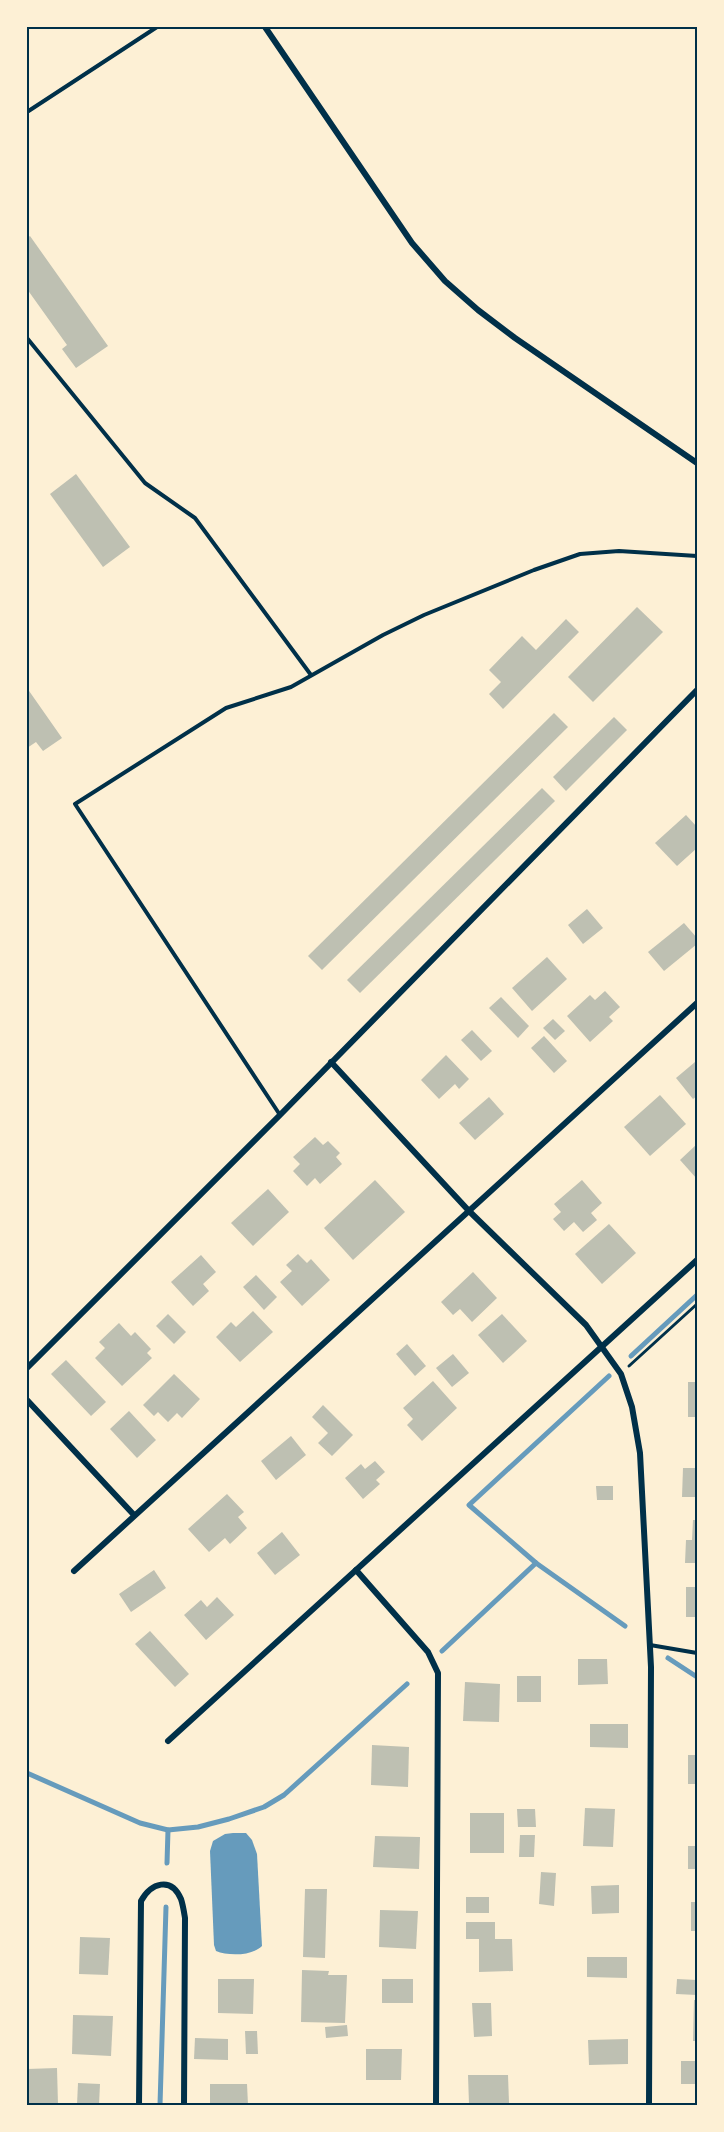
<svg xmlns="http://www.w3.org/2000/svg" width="724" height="2132" font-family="'Libre Baskerville',serif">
	<rect width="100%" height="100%" fill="#fdf0d5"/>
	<path fill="#669bbc" d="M233 1833H246L252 1840 257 1854 262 1946C252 1956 228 1956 216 1951L214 1945 210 1851 213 1841 225 1834Z"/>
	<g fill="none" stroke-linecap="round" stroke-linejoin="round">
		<g stroke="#669bbc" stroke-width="5">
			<polyline points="631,1356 697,1295"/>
			<polyline points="609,1376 469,1505 536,1563 625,1626"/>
			<polyline points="442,1651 536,1563"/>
			<polyline points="668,1658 697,1677"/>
			<polyline points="27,1773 140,1823 168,1830 198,1827 229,1819 264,1807 284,1795 407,1684"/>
			<polyline points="167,1863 168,1830"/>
			<polyline points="160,2105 166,1907"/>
		</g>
	</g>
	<g fill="#bec0b2">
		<polygon points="30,236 108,346 76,368 62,349 67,345 27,289 27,238"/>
		<polygon points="76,474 130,547 103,567 50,494"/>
		<polygon points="637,607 663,632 593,702 568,677"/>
		<polygon points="566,619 579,632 503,709 489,694 501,682 489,670 522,636 536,650"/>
		<polygon points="27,688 62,738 43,751 36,742 27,748"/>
		<polygon points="554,713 568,727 322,970 308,956"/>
		<polygon points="614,717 627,730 566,791 553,777"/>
		<polygon points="542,788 555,801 360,993 347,980"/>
		<polygon points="686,815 697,827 697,848 677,866 655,843"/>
		<polygon points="587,909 603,928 583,944 568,925"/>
		<polygon points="684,923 697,938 697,944 664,971 648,952"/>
		<polygon points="547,957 567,979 532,1011 512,988"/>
		<polygon points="605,991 620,1007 609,1017 613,1021 590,1042 567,1016 590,995 595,1000"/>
		<polygon points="501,997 529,1026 518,1038 489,1008"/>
		<polygon points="553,1019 565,1031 555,1040 543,1028"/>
		<polygon points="472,1030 492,1051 481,1061 461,1040"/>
		<polygon points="544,1036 567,1061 554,1073 531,1048"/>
		<polygon points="446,1055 469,1079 459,1089 455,1084 439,1099 421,1080"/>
		<polygon points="695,1062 697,1064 697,1096 693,1099 676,1078"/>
		<polygon points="660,1095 686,1124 650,1156 624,1127"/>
		<polygon points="489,1097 504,1114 475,1140 459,1123"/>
		<polygon points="315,1137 323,1145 328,1141 340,1153 336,1157 342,1164 320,1184 315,1178 307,1186 293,1171 300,1164 293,1157"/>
		<polygon points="697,1144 697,1179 680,1160"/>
		<polygon points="375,1180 405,1212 353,1260 324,1228"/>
		<polygon points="582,1180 602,1203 591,1213 597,1220 583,1232 574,1222 564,1231 553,1219 561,1212 554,1204"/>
		<polygon points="268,1189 289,1212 253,1246 231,1223"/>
		<polygon points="609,1224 636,1253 602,1284 575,1254"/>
		<polygon points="298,1254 307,1263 311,1259 330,1280 302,1306 280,1282 292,1271 286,1265"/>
		<polygon points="201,1255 216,1272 203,1284 209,1291 193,1306 171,1282"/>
		<polygon points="473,1272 497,1298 472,1322 460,1309 453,1315 441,1302"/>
		<polygon points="256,1275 277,1297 264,1310 243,1287"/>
		<polygon points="253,1311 273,1332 240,1362 216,1337 231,1322 236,1327"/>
		<polygon points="168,1314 186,1332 174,1344 156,1326"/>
		<polygon points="502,1314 527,1341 503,1363 478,1335"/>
		<polygon points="119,1323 131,1336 135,1332 151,1349 147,1353 152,1358 122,1386 95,1358 105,1348 99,1342"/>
		<polygon points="407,1344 426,1366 415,1376 396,1354"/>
		<polygon points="453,1354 469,1373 452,1387 436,1368"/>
		<polygon points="66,1360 106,1402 91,1416 51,1374"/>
		<polygon points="174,1374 200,1399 182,1418 177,1413 168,1422 158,1412 154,1416 143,1405"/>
		<polygon points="433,1381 457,1408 422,1441 407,1425 413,1419 403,1408"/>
		<rect x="688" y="1382" width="9" height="35"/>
		<polygon points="323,1405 353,1435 332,1456 318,1443 328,1433 312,1417"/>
		<polygon points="129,1411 156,1440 137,1458 110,1429"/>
		<polygon points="291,1436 306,1455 276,1480 261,1461"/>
		<polygon points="375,1461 385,1472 376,1480 380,1484 363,1499 345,1478 361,1464 365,1469"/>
		<polygon points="683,1468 697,1468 697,1497 682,1497"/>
		<polygon points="596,1486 613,1486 613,1500 597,1500"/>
		<polygon points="227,1494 244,1512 238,1517 247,1528 230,1544 225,1538 209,1552 188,1529"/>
		<polygon points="693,1520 697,1520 697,1563 685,1563 686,1540 692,1540"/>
		<polygon points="282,1532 300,1555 275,1575 257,1553"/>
		<polygon points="154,1570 166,1588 131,1612 119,1594"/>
		<rect x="686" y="1587" width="11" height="30"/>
		<polygon points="217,1597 234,1615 206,1640 184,1615 201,1600 207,1607"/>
		<polygon points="150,1631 189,1674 175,1687 135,1644"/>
		<polygon points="578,1659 607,1659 608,1684 578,1685"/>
		<rect x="517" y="1676" width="24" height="26"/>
		<polygon points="465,1682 500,1684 499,1722 463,1721"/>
		<polygon points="590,1724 628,1724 628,1748 590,1747"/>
		<polygon points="372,1745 409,1747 408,1787 371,1785"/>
		<rect x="688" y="1755" width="9" height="29"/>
		<polygon points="585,1808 615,1809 613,1847 583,1846"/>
		<polygon points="517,1809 535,1809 536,1827 518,1827"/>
		<rect x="470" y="1813" width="34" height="40"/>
		<polygon points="520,1835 535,1835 534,1857 519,1857"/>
		<polygon points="375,1836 420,1837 419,1869 373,1867"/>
		<rect x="688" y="1846" width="9" height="23"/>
		<polygon points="541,1872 556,1873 554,1906 539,1904"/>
		<polygon points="619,1885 619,1913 592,1914 591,1886"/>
		<polygon points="305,1889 327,1889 325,1958 303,1957"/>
		<rect x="466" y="1897" width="23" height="16"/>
		<rect x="691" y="1902" width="6" height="29"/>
		<polygon points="380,1910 418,1911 416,1949 379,1947"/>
		<polygon points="466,1922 495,1922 495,1939 512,1939 513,1971 479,1972 479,1939 466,1939"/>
		<polygon points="80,1937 110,1938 108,1975 79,1974"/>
		<polygon points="587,1957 627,1957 627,1978 587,1977"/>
		<polygon points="302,1970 329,1971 328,1975 347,1975 345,2023 301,2022"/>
		<polygon points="218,1979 254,1979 253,2014 218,2013"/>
		<rect x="382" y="1979" width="31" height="24"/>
		<polygon points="677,1979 697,1980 697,1995 676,1994"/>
		<polygon points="694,2000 697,2000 697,2041 693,2041"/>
		<polygon points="472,2003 491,2003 492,2036 474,2037"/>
		<polygon points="73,2015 113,2016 111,2056 72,2054"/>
		<polygon points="347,2025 348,2036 326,2038 325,2027"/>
		<polygon points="245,2031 257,2031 258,2054 246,2054"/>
		<polygon points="195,2038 228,2039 228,2060 194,2059"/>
		<polygon points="628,2039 628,2064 589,2065 588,2040"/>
		<polygon points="366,2049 402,2049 401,2080 366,2080"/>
		<rect x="681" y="2061" width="16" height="23"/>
		<polygon points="57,2068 58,2105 27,2105 27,2069"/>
		<polygon points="468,2075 508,2075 509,2103 469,2104"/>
		<polygon points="78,2083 100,2084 99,2105 77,2105"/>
		<polygon points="210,2084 247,2084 248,2105 210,2105"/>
	</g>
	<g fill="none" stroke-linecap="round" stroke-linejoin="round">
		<polyline stroke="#003049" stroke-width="3" points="629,1366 697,1304"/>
		<g stroke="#003049" stroke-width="4">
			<polyline points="27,112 157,27"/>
			<polyline points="27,338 145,483 195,518 311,675"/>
			<polyline points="280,1115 75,804 226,708 291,687 383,635 424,615 534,570 580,554 619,551 697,556"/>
			<polyline points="650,1645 697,1653"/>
		</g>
		<g stroke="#003049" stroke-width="6">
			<polyline points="265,27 412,243 445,281 478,310 515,338 697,463"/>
			<polyline points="331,1062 469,1211 586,1325 621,1374 632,1407 640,1453 651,1667 649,2105"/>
			<polyline points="27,1368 280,1115 697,690"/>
			<polyline points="27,1400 134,1515"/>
			<polyline points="356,1570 428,1652 438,1673 436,2105"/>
			<polyline points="74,1571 697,1003"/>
			<polyline points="168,1741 697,1260"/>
			<path d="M139 2105 141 1901C151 1883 171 1876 181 1899 183 1905 184 1912 185 1918L184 2105"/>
		</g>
	</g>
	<rect width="724" height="2132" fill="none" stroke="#fdf0d5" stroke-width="57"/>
	<rect x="28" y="28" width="668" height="2076" fill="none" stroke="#003049" stroke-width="2"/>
</svg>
